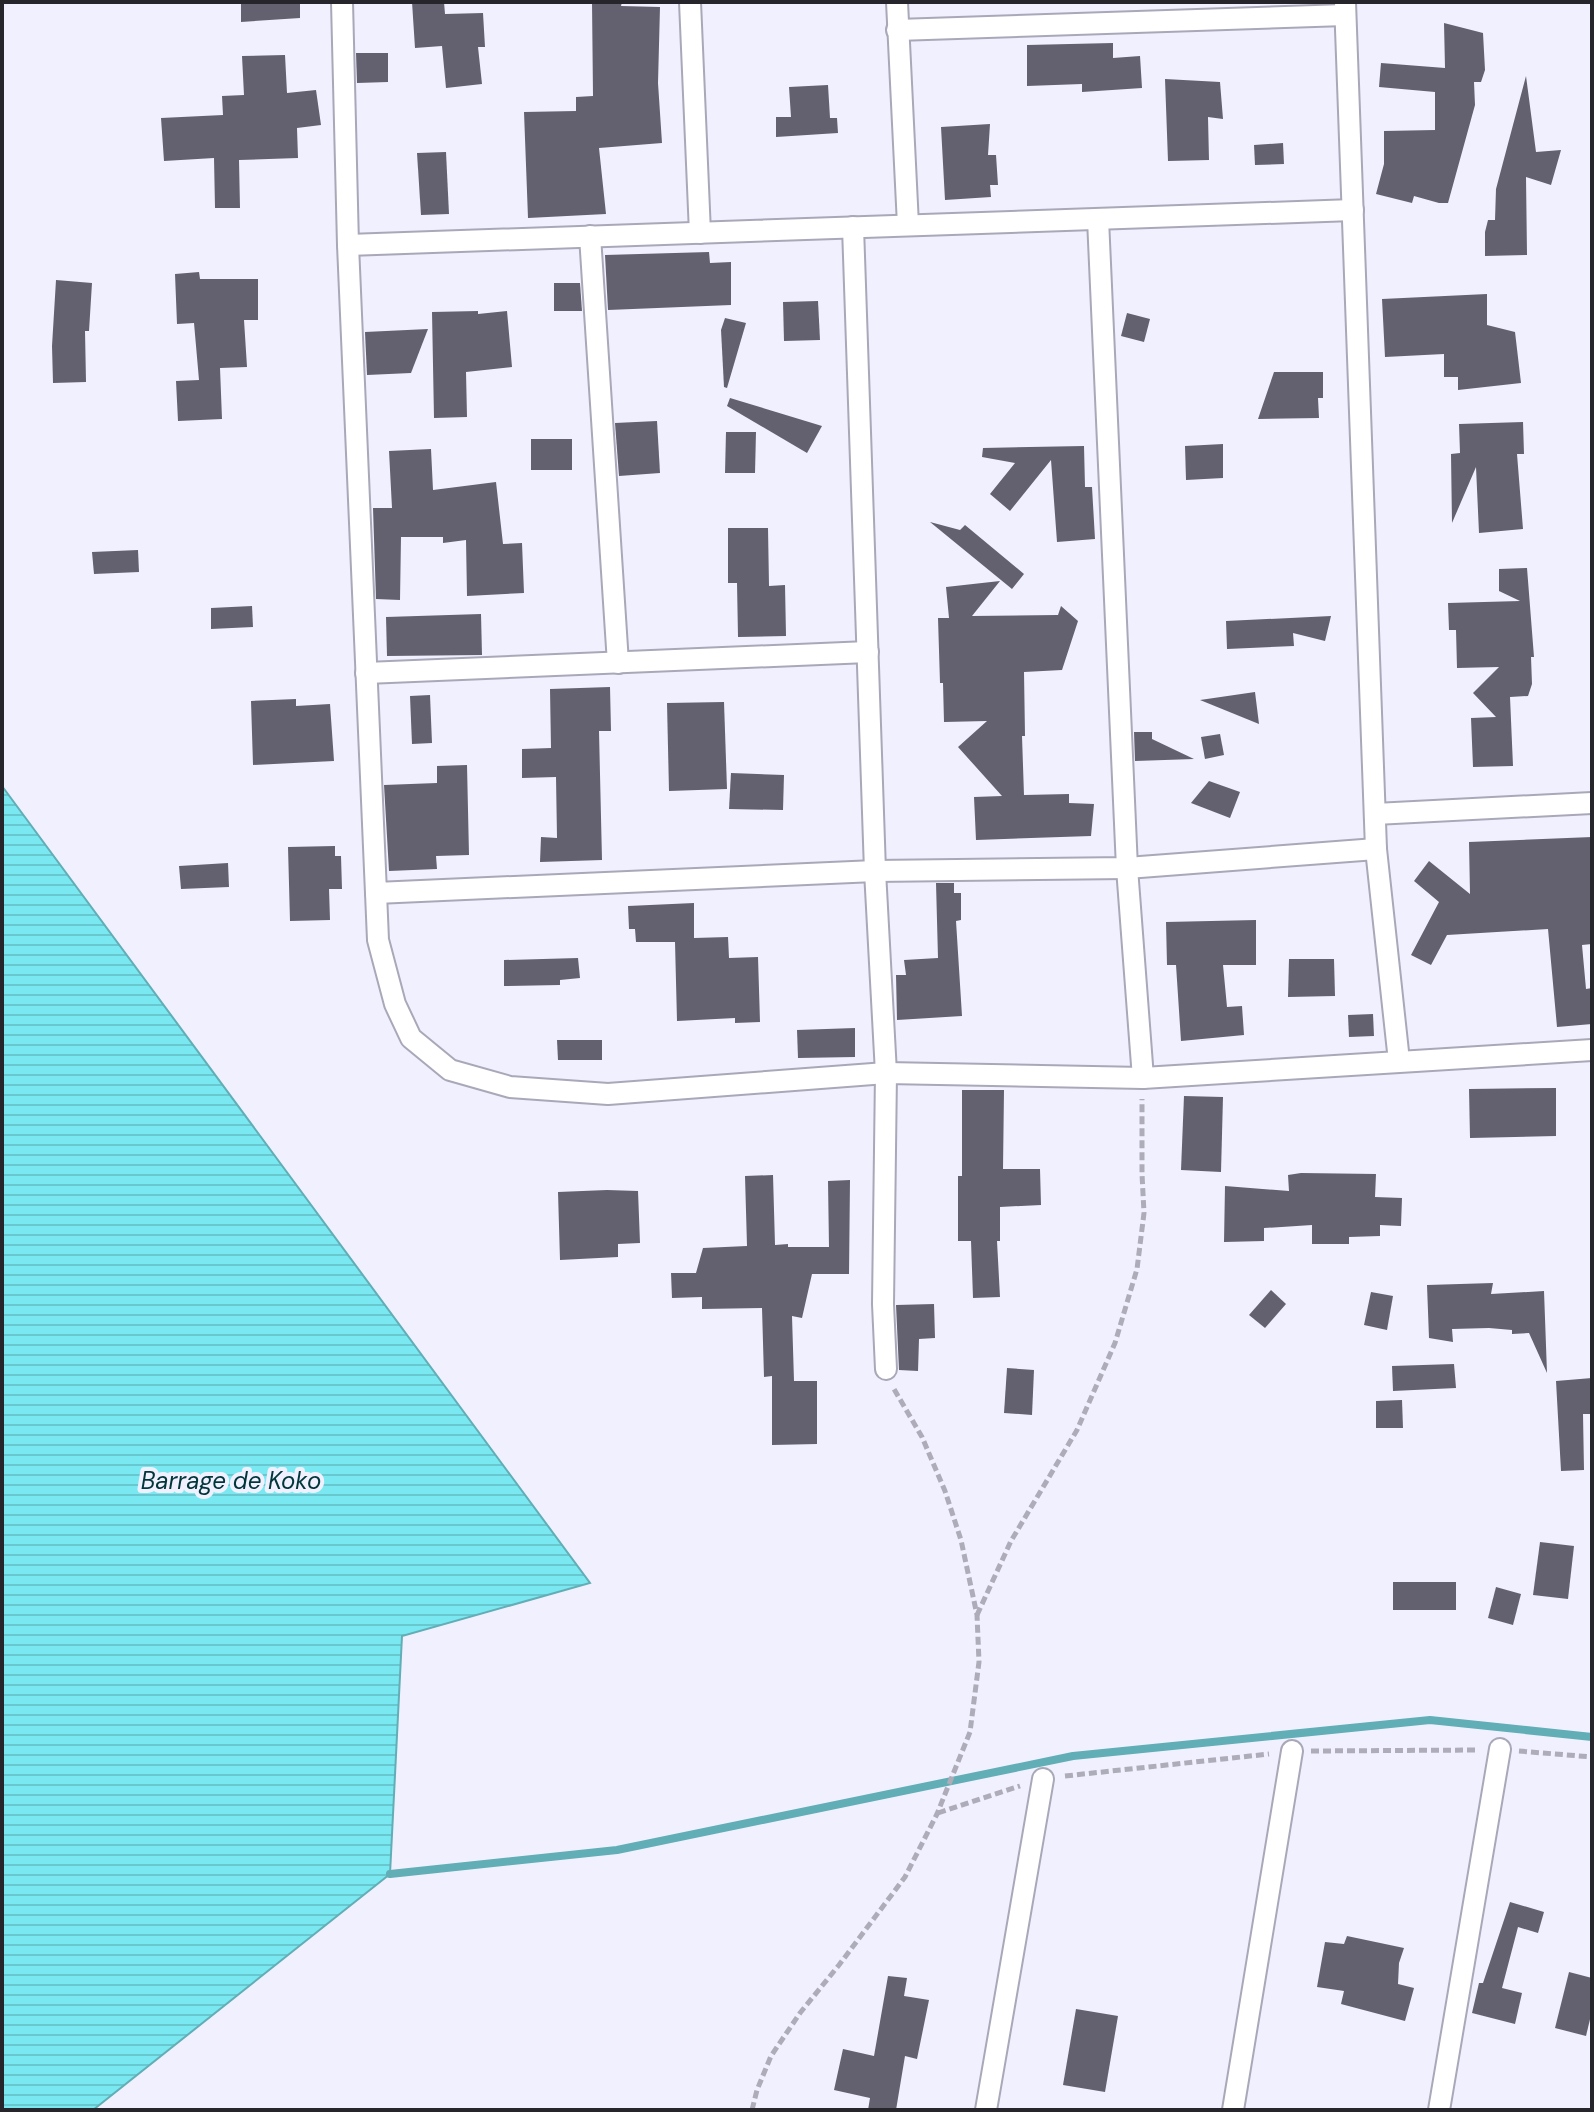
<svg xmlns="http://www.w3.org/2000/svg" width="1594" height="2112" font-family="'DM Sans',sans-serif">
	<defs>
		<pattern id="water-rules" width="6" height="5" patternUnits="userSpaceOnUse" patternTransform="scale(2)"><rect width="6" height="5" fill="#7ae8f1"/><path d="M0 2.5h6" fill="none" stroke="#69c7cf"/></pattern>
	</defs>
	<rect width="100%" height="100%" fill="#f1f0ff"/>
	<polygon fill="url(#water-rules)" stroke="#61aeb6" stroke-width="2" points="2,786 590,1583 402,1636 390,1874 93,2110 2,2110"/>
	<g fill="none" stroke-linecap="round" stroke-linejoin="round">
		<polyline stroke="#61aeb6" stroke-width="8" points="390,1874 617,1850 1073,1756 1430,1720 1592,1737"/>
	</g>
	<g fill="#636170">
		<polygon points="241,2 300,2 300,18 241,22"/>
		<polygon points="412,2 444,2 445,14 483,13 485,47 478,47 482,84 446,88 442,46 415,48"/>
		<polygon points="592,2 622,2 621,6 660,7 658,83 662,143 599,148 606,214 528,218 524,112 576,111 576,97 593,96"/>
		<polygon points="1444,23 1483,33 1485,70 1481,82 1474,82 1475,105 1448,203 1439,203 1414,196 1412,203 1376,194 1384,164 1384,131 1435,130 1435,92 1379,87 1381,63 1445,68"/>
		<polygon points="1113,43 1113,58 1140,56 1142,88 1082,92 1082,84 1027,86 1027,45"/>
		<polygon points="356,53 388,53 388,82 357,83"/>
		<polygon points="285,55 287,93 316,90 321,125 297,128 298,158 239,160 240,208 215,208 214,158 164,161 161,118 223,115 222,96 244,95 242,56"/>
		<polygon points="1526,76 1536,152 1561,150 1551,185 1526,177 1527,255 1485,256 1485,232 1488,220 1495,220 1496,189"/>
		<polygon points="1165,79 1220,82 1223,119 1208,117 1209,160 1168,161"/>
		<polygon points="828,85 830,118 837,118 838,133 776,137 776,117 791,117 789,87"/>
		<polygon points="990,124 988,155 996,155 998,185 990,185 991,197 945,200 941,127"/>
		<polygon points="1283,143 1284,164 1255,165 1254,145"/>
		<polygon points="446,152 449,214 421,215 417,153"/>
		<polygon points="709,252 710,263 731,262 731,305 608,310 605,255"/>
		<polygon points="199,272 200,279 258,279 258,320 244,320 247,367 220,368 222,419 178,421 176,381 199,380 194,323 177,324 175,274"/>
		<polygon points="56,280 92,283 89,331 85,331 86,382 53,383 52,346"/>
		<polygon points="554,283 580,283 582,311 554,311"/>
		<polygon points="1487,294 1487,325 1515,332 1521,383 1458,390 1458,377 1444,377 1444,354 1385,357 1382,299"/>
		<polygon points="818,301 820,340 784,341 783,302"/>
		<polygon points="478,311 478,314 507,311 512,367 466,372 467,417 434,418 432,312"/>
		<polygon points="1127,313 1150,319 1144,342 1121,336"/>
		<polygon points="725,318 746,323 727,388 724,387 721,330"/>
		<polygon points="428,329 411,373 367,375 365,332"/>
		<polygon points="1274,372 1323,372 1323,398 1318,398 1319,418 1258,419"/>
		<polygon points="730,398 822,426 807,453 727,406"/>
		<polygon points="657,421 660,473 619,476 615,423"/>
		<polygon points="1523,422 1524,454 1517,454 1523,529 1479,533 1476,467 1452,523 1451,454 1460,453 1459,424"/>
		<polygon points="726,432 756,432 755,473 725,473"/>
		<rect x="531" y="439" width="41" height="31"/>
		<polygon points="1223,444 1223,478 1186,480 1185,446"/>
		<polygon points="1084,446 1085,487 1092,487 1095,539 1057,542 1051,460 1010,511 990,494 1015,463 982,457 983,448"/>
		<polygon points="431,449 433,490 496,482 503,544 522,543 524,593 467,596 466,540 443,543 443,537 401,537 400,600 376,599 373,508 392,508 389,451"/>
		<polygon points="930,522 960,530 965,525 1024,574 1012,589"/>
		<polygon points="728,528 768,528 769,586 785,585 786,636 738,637 737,583 728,583"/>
		<polygon points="138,550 139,572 94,574 92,552"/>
		<polygon points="1527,568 1534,657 1531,657 1532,684 1528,696 1510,697 1513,766 1473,767 1471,718 1496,717 1473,693 1499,667 1457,668 1456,630 1449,630 1448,603 1520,601 1499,591 1499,569"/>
		<polygon points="1000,581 972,616 1058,615 1061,606 1078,621 1062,670 1024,672 1025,736 1022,736 1024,795 1069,794 1069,803 1094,804 1091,836 976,840 974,797 1002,796 958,747 987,721 944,722 943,683 940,683 938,618 949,618 946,587"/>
		<polygon points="252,606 253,627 211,629 211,608"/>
		<polygon points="481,614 482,655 387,656 386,617"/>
		<polygon points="1331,616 1325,641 1293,633 1294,646 1227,649 1226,621"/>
		<polygon points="610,687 611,731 599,731 602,860 540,862 541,837 557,838 556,777 522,778 522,749 551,748 550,689"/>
		<polygon points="1255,692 1259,724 1200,700"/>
		<polygon points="430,695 432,743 412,744 410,696"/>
		<polygon points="296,699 296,706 330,704 334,761 253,765 251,701"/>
		<polygon points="724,702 727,789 669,791 667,703"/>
		<polygon points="1134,732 1152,732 1152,739 1194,759 1135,761"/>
		<polygon points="1220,734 1224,755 1205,759 1201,737"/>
		<polygon points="467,765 469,855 436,856 437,869 389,871 384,785 437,783 437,766"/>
		<polygon points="731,773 784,775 783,810 729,809"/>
		<polygon points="1209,781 1240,792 1230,818 1191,803"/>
		<polygon points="1592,837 1592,944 1582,945 1586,989 1592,988 1592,1024 1557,1027 1548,929 1447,935 1431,965 1411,955 1439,902 1414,881 1429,861 1470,894 1469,842"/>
		<polygon points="335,846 335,856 341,856 342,889 329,889 330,920 290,921 288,847"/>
		<polygon points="228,863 229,887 181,889 179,866"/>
		<polygon points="936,883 954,883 954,893 961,893 961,920 956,921 962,1016 897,1020 896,975 906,975 904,960 938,958"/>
		<polygon points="694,903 694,938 728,937 729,958 758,957 760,1022 735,1023 735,1018 677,1021 675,942 636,942 635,929 629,929 628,906"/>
		<polygon points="1256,920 1256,965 1223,965 1227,1007 1242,1006 1244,1035 1181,1041 1176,965 1167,965 1166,922"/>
		<polygon points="578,958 580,978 560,980 560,985 504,986 504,960"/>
		<polygon points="1289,959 1334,959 1335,996 1288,997"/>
		<polygon points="1373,1014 1374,1036 1349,1037 1348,1015"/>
		<polygon points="855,1028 855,1057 798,1058 797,1030"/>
		<polygon points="557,1040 602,1040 602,1060 558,1060"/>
		<polygon points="1556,1088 1556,1136 1470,1138 1469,1089"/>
		<polygon points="962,1090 1004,1090 1003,1169 1040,1169 1041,1205 1000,1207 1000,1241 997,1241 1000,1297 973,1298 971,1241 958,1241 958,1176 962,1176"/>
		<polygon points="1184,1096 1223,1097 1221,1172 1181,1170"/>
		<polygon points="1301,1173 1376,1174 1375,1197 1402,1198 1401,1226 1380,1225 1380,1236 1349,1237 1349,1244 1312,1244 1312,1225 1264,1228 1264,1241 1224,1242 1225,1186 1289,1191 1288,1175"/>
		<polygon points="773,1175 775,1245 788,1244 788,1247 829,1247 828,1181 850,1180 849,1274 812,1274 802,1318 792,1316 794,1381 817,1381 817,1444 772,1445 772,1376 764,1377 762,1308 702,1309 702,1297 672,1298 671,1273 696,1273 703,1248 747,1246 745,1176"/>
		<polygon points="607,1190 638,1191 640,1243 618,1244 618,1257 560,1260 558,1192"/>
		<polygon points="1493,1283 1491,1294 1544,1291 1547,1373 1529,1333 1512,1334 1512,1330 1489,1328 1452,1329 1453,1342 1429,1338 1427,1285"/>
		<polygon points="1271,1290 1286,1304 1265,1328 1249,1315"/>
		<polygon points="1371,1292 1393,1296 1387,1330 1364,1325"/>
		<polygon points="934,1304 935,1338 919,1339 918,1371 899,1370 896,1305"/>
		<polygon points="1454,1364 1456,1388 1393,1391 1392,1366"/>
		<polygon points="1007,1368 1034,1370 1032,1415 1004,1413"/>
		<polygon points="1592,1378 1592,1414 1583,1414 1584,1470 1561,1471 1556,1381"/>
		<polygon points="1402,1400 1403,1428 1376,1428 1376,1401"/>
		<polygon points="1540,1542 1574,1546 1568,1599 1533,1595"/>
		<rect x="1393" y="1582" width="63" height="28"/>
		<polygon points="1496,1587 1521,1594 1513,1625 1488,1618"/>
		<polygon points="1510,1902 1544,1912 1538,1933 1518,1927 1502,1988 1522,1993 1515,2024 1472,2013 1479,1983 1483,1983"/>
		<polygon points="1347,1936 1404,1948 1399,1963 1398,1984 1414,1988 1405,2021 1341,2004 1344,1991 1317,1987 1325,1942 1344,1944"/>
		<polygon points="1569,1972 1592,1978 1592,2011 1586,2036 1555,2028"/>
		<polygon points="888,1976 907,1978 904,1996 929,2000 917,2059 905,2056 896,2110 868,2110 870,2098 834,2090 843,2049 874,2056"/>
		<polygon points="1076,2009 1118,2016 1105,2092 1063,2085"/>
	</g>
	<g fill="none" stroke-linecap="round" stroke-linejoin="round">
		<defs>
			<g id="street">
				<polyline points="342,2 348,245 376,893 875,871 1127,868 1376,849"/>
				<polyline points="690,2 700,233"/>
				<polyline points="897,2 908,225"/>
				<polyline points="1345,2 1376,849 1399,1061"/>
				<polyline points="897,30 1345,15"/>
				<polyline points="1098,219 1127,868 1143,1078"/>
				<polyline points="853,227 875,871 886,1073 883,1304 886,1369"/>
				<polyline points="590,236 618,663"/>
				<polyline points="348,245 1353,210"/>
				<polyline points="366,673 868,652"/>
				<polyline points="1375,814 1592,803"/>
				<polyline points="376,893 378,940 395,1004 411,1038 450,1070 510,1087 608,1094 886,1073 1143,1078 1592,1050"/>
				<polyline points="986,2110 1043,1779"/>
				<polyline points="1233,2110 1292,1751"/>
				<polyline points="1439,2110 1500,1749"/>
			</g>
		</defs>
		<use href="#street" stroke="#a9a8b8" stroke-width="24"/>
		<g stroke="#adacb8" stroke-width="5" stroke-dasharray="8 4" stroke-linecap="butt">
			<polyline points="977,1615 1011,1541 1077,1430 1115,1343 1137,1269 1144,1213 1142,1174 1142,1099"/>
			<polyline points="1311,1751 1477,1750"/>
			<polyline points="1519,1751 1592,1757"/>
			<polyline points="1065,1776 1269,1754"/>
			<polyline points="938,1813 1020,1786"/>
			<polyline points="752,2110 757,2090 771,2056 800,2013 839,1965 905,1877 937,1814 970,1732 979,1662 977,1615 961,1540 945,1491 922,1437 894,1389"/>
		</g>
		<use href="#street" stroke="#fff" stroke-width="20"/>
	</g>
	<g text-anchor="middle" stroke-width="8" stroke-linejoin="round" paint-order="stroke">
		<g font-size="24" font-style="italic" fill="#00363a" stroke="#f1f0ff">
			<text x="231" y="1489">Barrage de Koko</text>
		</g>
	</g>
	<rect width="1594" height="2112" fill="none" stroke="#26252c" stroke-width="8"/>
</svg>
